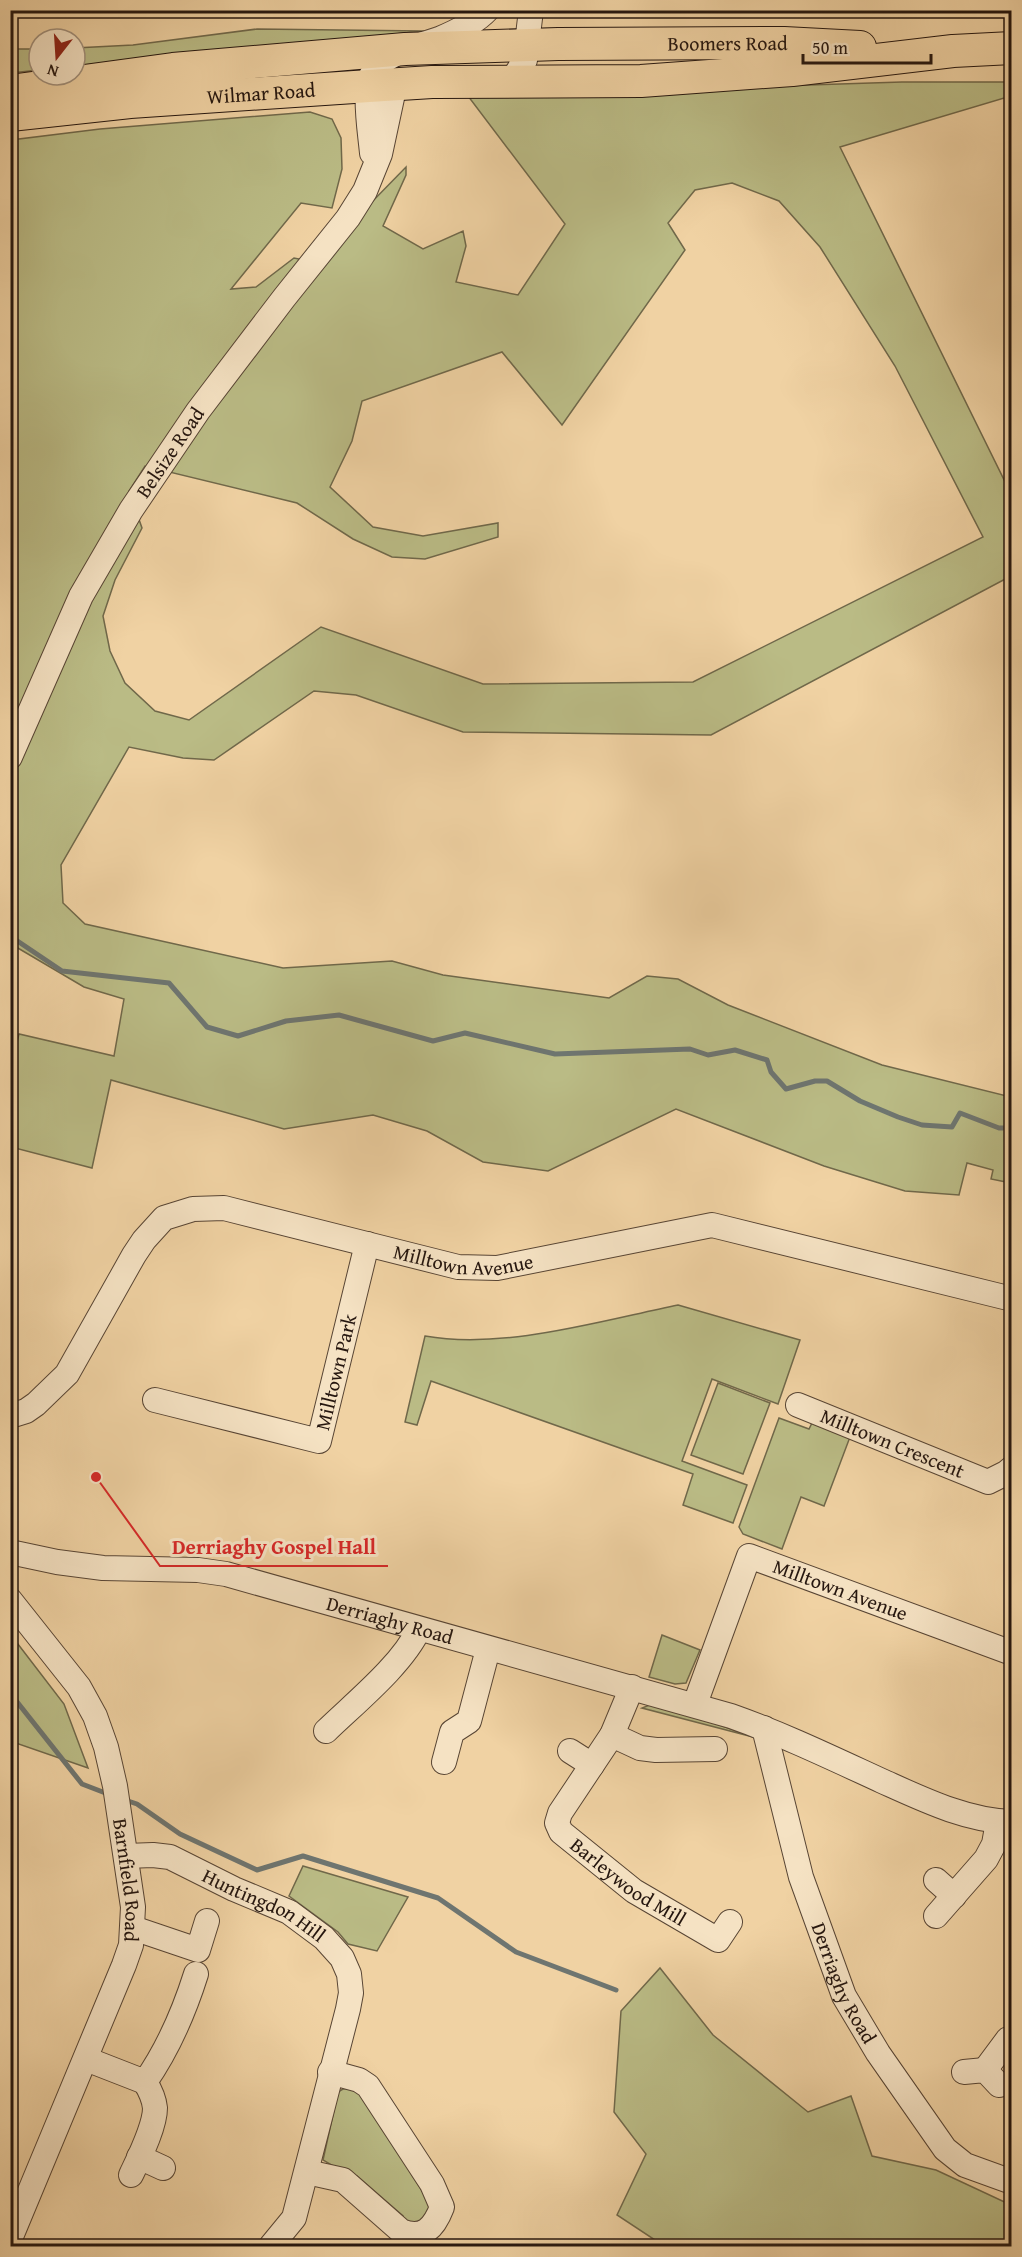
<svg xmlns="http://www.w3.org/2000/svg" width="1022" height="2257" font-family="'Gentium Book Plus',serif">
	<rect width="100%" height="100%" fill="#f0d2a3"/>
	<filter id="stains"><feTurbulence type="fractalNoise" baseFrequency=".00333" numOctaves="4"/><feColorMatrix values="0 0 0 0 .2 0 0 0 0 .09 0 0 0 0 .02 0 0 0 .5 -.17"/></filter>
	<radialGradient id="worn" r=".72"><stop offset=".6" stop-color="#630" stop-opacity="0"/><stop offset="1" stop-color="#630" stop-opacity=".3"/></radialGradient>
	<g fill="#babb85" stroke="#70684a" stroke-width="1.5" fill-rule="evenodd">
		<polygon points="257,29 424,31 75,67 75,48 133,45"/>
		<polygon points="11,49 39,49 39,70 11,73"/>
		<path d="M902 82H1011V96L840 147 1011 494V576L711 735 463 732 356 695 314 691 214 760 183 758 129 747 61 865 63 903 85 924 283 968 392 961 443 975 609 998 647 976 678 979 728 1005 882 1065 1011 1097V1183L991 1179 993 1170 967 1163 959 1195 905 1191 824 1166 676 1109 548 1171 483 1162 427 1131 373 1115 284 1129 111 1080 92 1168 11 1147V1066L19 1034 114 1056 124 999 84 987 11 944V140L100 129 310 112 332 119 341 138 342 169 332 208 301 203 231 289 256 287 294 258 319 263 366 208 406 167V175L383 226 423 249 463 231 466 246 456 282 518 295 565 224 468 96ZM732 183 779 201 820 247 895 366 983 537 693 682 483 684 321 627 189 720 155 711 125 683 110 651 103 616 115 580 142 528 129 491 145 466 297 503 353 539 392 557 425 559 498 537V523L423 536 373 527 330 487 352 441 362 401 502 352 562 425 685 250 668 223 695 190Z"/>
		<path d="M678 1305 800 1340 778 1404 712 1379 682 1461 747 1485 733 1523 683 1505 693 1474 431 1381 417 1425 405 1422 425 1336C503 1350 600 1321 678 1305Z"/>
		<polygon points="718,1383 770,1403 743,1474 691,1455"/>
		<polygon points="779,1418 809,1429 812,1423 850,1437 824,1506 801,1497 782,1549 743,1534 739,1527"/>
		<polygon points="11,1635 64,1704 88,1768 16,1743 11,1746"/>
		<polygon points="662,1635 700,1650 686,1683 675,1684 649,1677"/>
		<polygon points="652,1704 675,1709 753,1737 642,1708"/>
		<polygon points="303,1866 408,1897 377,1951 348,1944 338,1932 289,1896"/>
		<polygon points="660,1968 713,2035 808,2112 851,2096 872,2156 936,2170 1011,2205 1011,2246 664,2246 617,2215 646,2154 614,2112 621,2011"/>
		<polygon points="357,2087 433,2208 423,2223 404,2224 403,2216 357,2176 348,2175 323,2160 338,2092 343,2089"/>
	</g>
	<g fill="none" stroke-linecap="round" stroke-linejoin="round">
		<g stroke="#6e7570" stroke-width="5">
			<polyline points="10,936 62,971 169,983 207,1027 238,1036 286,1021 339,1015 433,1041 465,1033 555,1054 690,1049 708,1055 735,1050 767,1060 771,1072 786,1089 815,1081 827,1081 860,1101 898,1117 922,1125 952,1127 960,1113 999,1128 1012,1128"/>
			<polyline points="10,1693 82,1784 108,1794"/>
			<polyline points="125,1800 137,1804 180,1834 257,1870 303,1856 438,1898 516,1952 616,1990"/>
		</g>
		<defs>
			<g id="minor">
				<polyline points="511,82 525,60 531,10"/>
				<path d="M372 153C370 132 366 109 368 88 371 54 414 48 439 39 456 32 475 23 487 10"/>
				<path id="s1" d="M10 757 81 596 131 510 198 411 284 298 348 218 365 191 380 154 395 84"/>
				<path id="s2" d="M155 1400 319 1441 367 1244"/>
				<path id="s3" d="M798 1405 988 1482 1006 1473 1012 1468"/>
				<path id="s4" d="M10 1416 26 1411 36 1404 67 1374 134 1255 144 1240 164 1218 193 1209 224 1208 458 1267 497 1268 712 1225 1012 1299"/>
				<path id="s5" d="M10 1552 57 1562 103 1568 198 1570 226 1574 731 1716C782 1734 832 1758 882 1781 922 1799 967 1821 1012 1822"/>
				<path id="s6" d="M10 1600 79 1687 95 1716 106 1747 115 1786 133 1907 131 1945 124 1965 10 2239"/>
				<path id="s7" d="M632 1687 612 1735 560 1813 557 1823 561 1832 634 1891 718 1940 730 1922"/>
				<path id="s8" d="M695 1704 749 1556 1012 1653"/>
				<path id="s9" d="M764 1728 801 1877 844 1996 878 2053 945 2149 965 2165 1012 2182"/>
				<path d="M326 1731C356 1702 402 1665 419 1629"/>
				<polyline points="612,1735 640,1748 656,1750 715,1749"/>
				<polyline points="570,1751 592,1765"/>
				<polyline points="444,1762 452,1732 469,1721 488,1649"/>
				<path id="s10" d="M126 1856 153 1855 170 1857 234 1889 289 1912 324 1938 342 1958 349 1974 351 1993 348 2009 294 2218 271 2246"/>
				<polyline points="936,1880 954,1896"/>
				<polyline points="936,1916 986,1859 994,1844 998,1822"/>
				<polyline points="133,1928 198,1950 207,1921"/>
				<path d="M86 2059 145 2082C168 2049 184 2012 196 1974"/>
				<polyline points="985,2070 1008,2039 1012,2038"/>
				<polyline points="964,2072 985,2070 999,2085"/>
				<polyline points="139,2157 163,2168"/>
				<path d="M307 2172 343 2180 401 2231C423 2240 434 2228 442 2207L432 2184 368 2086 359 2080 330 2072"/>
				<path d="M131 2175C139 2158 155 2127 155 2108 154 2098 150 2090 145 2082"/>
			</g>
			<g id="major">
				<path id="s11" d="M10 91 173 69 405 49 558 44 784 43 860 47"/>
				<path id="s12" d="M10 115 130 102 384 85 432 82 641 81 792 70 953 51 1012 48"/>
			</g>
		</defs>
		<use href="#minor" stroke="#584534" stroke-width="26"/>
		<use href="#major" stroke="#25160f" stroke-width="34"/>
		<use href="#minor" stroke="#f5e2c3" stroke-width="24"/>
		<use href="#major" stroke="#f0d2a3" stroke-width="32"/>
	</g>
	<g text-anchor="middle" stroke-width="6" stroke-linejoin="round" paint-order="stroke">
		<g font-size="20" fill="#25160f" stroke="#f5e2c3">
			<text dy="7" stroke="none"><textPath href="#s11" startOffset="720">Boomers Road</textPath></text>
			<text dy="7" stroke="none"><textPath href="#s12" startOffset="252">Wilmar Road</textPath></text>
			<text dy="7" stroke="none"><textPath href="#s1" startOffset="345">Belsize Road</textPath></text>
			<text dy="7" stroke="none"><textPath href="#s4" startOffset="564">Milltown Avenue</textPath></text>
			<text dy="7" stroke="none"><textPath href="#s2" startOffset="240">Milltown Park</textPath></text>
			<text dy="7" stroke="none"><textPath href="#s3" startOffset="102">Milltown Crescent</textPath></text>
			<text dy="7" stroke="none"><textPath href="#s8" startOffset="255">Milltown Avenue</textPath></text>
			<text dy="7" stroke="none"><textPath href="#s5" startOffset="388">Derriaghy Road</textPath></text>
			<text dy="7" stroke="none"><textPath href="#s6" startOffset="312">Barnfield Road</textPath></text>
			<text dy="7" stroke="none"><textPath href="#s7" startOffset="250">Barleywood Mill</textPath></text>
			<text dy="7" stroke="none"><textPath href="#s10" startOffset="150">Huntingdon Hill</textPath></text>
			<text dy="7" stroke="none"><textPath href="#s9" startOffset="268">Derriaghy Road</textPath></text>
		</g>
	</g>
	<path fill="none" stroke="#d62828" stroke-width="2" d="M96 1477L160 1566H388"/>
	<circle fill="#d62828" stroke="#f5e2c3" stroke-width="2" cx="96" cy="1477" r="6"/>
	<g font-size="21" text-anchor="middle" font-weight="bold" fill="#d62828" stroke="#f5e2c3" stroke-width="6" stroke-linejoin="round" paint-order="stroke">
		<text x="274" y="1554">Derriaghy Gospel Hall</text>
	</g>
	<rect width="1022" height="2257" fill="none" stroke="#f0d2a3" stroke-width="36"/>
	<rect x="12" y="12" width="998" height="2233" fill="none" stroke="#25160f" stroke-width="3"/>
	<rect x="18" y="18" width="986" height="2221" fill="none" stroke="#25160f" stroke-width="1.5"/>
	<g transform="translate(57 57) rotate(197)"><circle r="28" fill="#f5e2c3" stroke="#a2907b" stroke-width="1.5"/>
	<path d="M0-4.5L10 22L0 15L-10 22Z" fill="#8f2418"/>
	<text y="-9" font-size="16" font-weight="bold" text-anchor="middle" fill="#25160f">N</text>
	</g>
	<path d="M803 54v9h128v-9" fill="none" stroke="#25160f" stroke-width="3"/>
	<text x="812" y="54" font-size="18" fill="#25160f" stroke="#f5e2c3" stroke-width="4.5" paint-order="stroke">50 m</text>
	<rect width="100%" height="100%" filter="url(#stains)"/>
	<rect width="100%" height="100%" fill="url(#worn)"/>
</svg>
